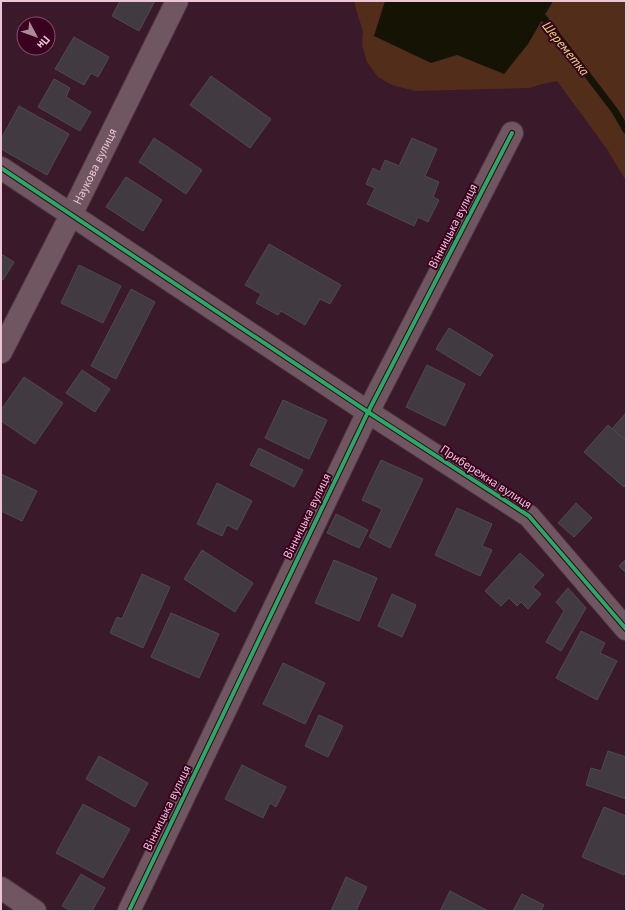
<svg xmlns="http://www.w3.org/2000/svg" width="627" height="912" font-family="'PT Sans',sans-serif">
	<rect width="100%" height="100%" fill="#3a192a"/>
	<polygon fill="#512d1a" points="352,1 626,1 626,181 607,149 557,81 542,84 530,88 415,91 392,85 378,77 367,62 362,45 363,32 354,2"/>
	<polygon fill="#151404" points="385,1 553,1 528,44 504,74 457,55 431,63 374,36"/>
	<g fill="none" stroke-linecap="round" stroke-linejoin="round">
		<polyline stroke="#151404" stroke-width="7" points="535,16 544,18 615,111 626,130"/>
	</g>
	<g fill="#413a40" stroke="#4c4c50">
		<polygon points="120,1 155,1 139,31 112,16"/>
		<polygon points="74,37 109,57 98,77 91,73 84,85 55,69"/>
		<polygon points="211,76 271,119 250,148 190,105"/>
		<polygon points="54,79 70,88 66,97 91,112 80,131 38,107"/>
		<polygon points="19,106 69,134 47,175 1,149 1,139"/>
		<polygon points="154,138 202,170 186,194 139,162"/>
		<polygon points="412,138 437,149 425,176 439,182 433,197 439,200 428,222 418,217 414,226 367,204 375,188 366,184 373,168 380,172 385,160 399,166"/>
		<polygon points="126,177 162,200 143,231 106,207"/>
		<polygon points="269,244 341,285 330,304 320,299 305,325 281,311 278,315 256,303 261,294 245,285"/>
		<polygon points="1,254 14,262 3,280 1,279"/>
		<polygon points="79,265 121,286 103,323 61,303"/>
		<polygon points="131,289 155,302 116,379 91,366"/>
		<polygon points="449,328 493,355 480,376 436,349"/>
		<polygon points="427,365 465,384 445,426 406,407"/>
		<polygon points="82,370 110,389 95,412 66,393"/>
		<polygon points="24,377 63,403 35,444 1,421 1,410"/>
		<polygon points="283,400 327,420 309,459 265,438"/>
		<polygon points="626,413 626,441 612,429"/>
		<polygon points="608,425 626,441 626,484 624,487 584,452"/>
		<polygon points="259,448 303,470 294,487 250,465"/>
		<polygon points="381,460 423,479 390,548 369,537 382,509 362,500"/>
		<polygon points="1,474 37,491 22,521 1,511"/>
		<polygon points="217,483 252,501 237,530 227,525 222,536 197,524"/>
		<polygon points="576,503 592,518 574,537 558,523"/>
		<polygon points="457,508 492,524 482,546 492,550 480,576 435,555"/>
		<polygon points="336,514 368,530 359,548 327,533"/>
		<polygon points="202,550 253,583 235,612 184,579"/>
		<polygon points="520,553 544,575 533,587 541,594 528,609 521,602 517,606 509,598 501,606 485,591"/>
		<polygon points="626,559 626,573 619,566"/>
		<polygon points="334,560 377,578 359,621 315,603"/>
		<polygon points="142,574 170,587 143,648 110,633 117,617 122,619"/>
		<polygon points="568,588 586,608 561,651 546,642 564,611 556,602"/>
		<polygon points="392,594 416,605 402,637 378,626"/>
		<polygon points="171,613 219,634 199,678 151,657"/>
		<polygon points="581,631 605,643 600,653 617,661 597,700 556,678"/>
		<polygon points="283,663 325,683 305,724 263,704"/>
		<polygon points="319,715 343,726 328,757 305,746"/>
		<polygon points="608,751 626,757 626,799 586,785 591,768 601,771"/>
		<polygon points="99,756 148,783 135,807 86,779"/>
		<polygon points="242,765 286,787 276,807 270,803 263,818 225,799"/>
		<polygon points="83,804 130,829 103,878 56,853"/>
		<polygon points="604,807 626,816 626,869 624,875 582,857"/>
		<polygon points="81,874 105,888 92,911 71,911 62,906"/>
		<polygon points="346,877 367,887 356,911 331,911"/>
		<polygon points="450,891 488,911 440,911"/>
		<polygon points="522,894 544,905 541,911 513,911"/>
	</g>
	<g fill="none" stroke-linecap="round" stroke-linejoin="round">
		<defs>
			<g id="minor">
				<polyline points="1,168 368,412 529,516 626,629"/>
				<path id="s1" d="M1 352 71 215 177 1"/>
				<polyline points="1,888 35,911"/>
				<polyline points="129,911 368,412 512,133"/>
			</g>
		</defs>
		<use href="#minor" stroke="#4f3642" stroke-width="24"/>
		<use href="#minor" stroke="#6f5661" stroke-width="22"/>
		<defs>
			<g id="cycleway">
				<polyline points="1,168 368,412 529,516 626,629"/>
				<polyline points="129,911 368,412 512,133"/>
			</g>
		</defs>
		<use href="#cycleway" stroke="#3b0121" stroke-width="6"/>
		<use href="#cycleway" stroke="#26ab63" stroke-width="4"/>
	</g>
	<g text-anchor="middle" stroke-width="4" stroke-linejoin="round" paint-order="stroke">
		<g font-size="12" fill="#ecc6d4" stroke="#3b0121">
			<text dy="4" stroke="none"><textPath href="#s1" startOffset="208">Наукова вулиця</textPath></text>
			<text transform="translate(453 226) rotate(-63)" y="4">Вінницька вулиця</text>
			<text transform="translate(486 477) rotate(33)" y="4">Прибережна вулиця</text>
			<text transform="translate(307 516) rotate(-64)" y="4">Вінницька вулиця</text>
			<text transform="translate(167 808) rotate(-64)" y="4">Вінницька вулиця</text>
		</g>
		<g font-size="13" font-style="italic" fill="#dbe475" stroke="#3b0121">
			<text transform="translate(566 48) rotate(51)" y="5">Шереметка</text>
		</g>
	</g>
	<rect width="627" height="912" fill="none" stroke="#ecc6d4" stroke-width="4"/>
	<g transform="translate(36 36) rotate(131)"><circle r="19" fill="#3b0121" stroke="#825069"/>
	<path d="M0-3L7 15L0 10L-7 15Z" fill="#ae8998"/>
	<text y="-6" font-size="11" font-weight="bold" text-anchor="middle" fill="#ecc6d4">Пн</text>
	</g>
</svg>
